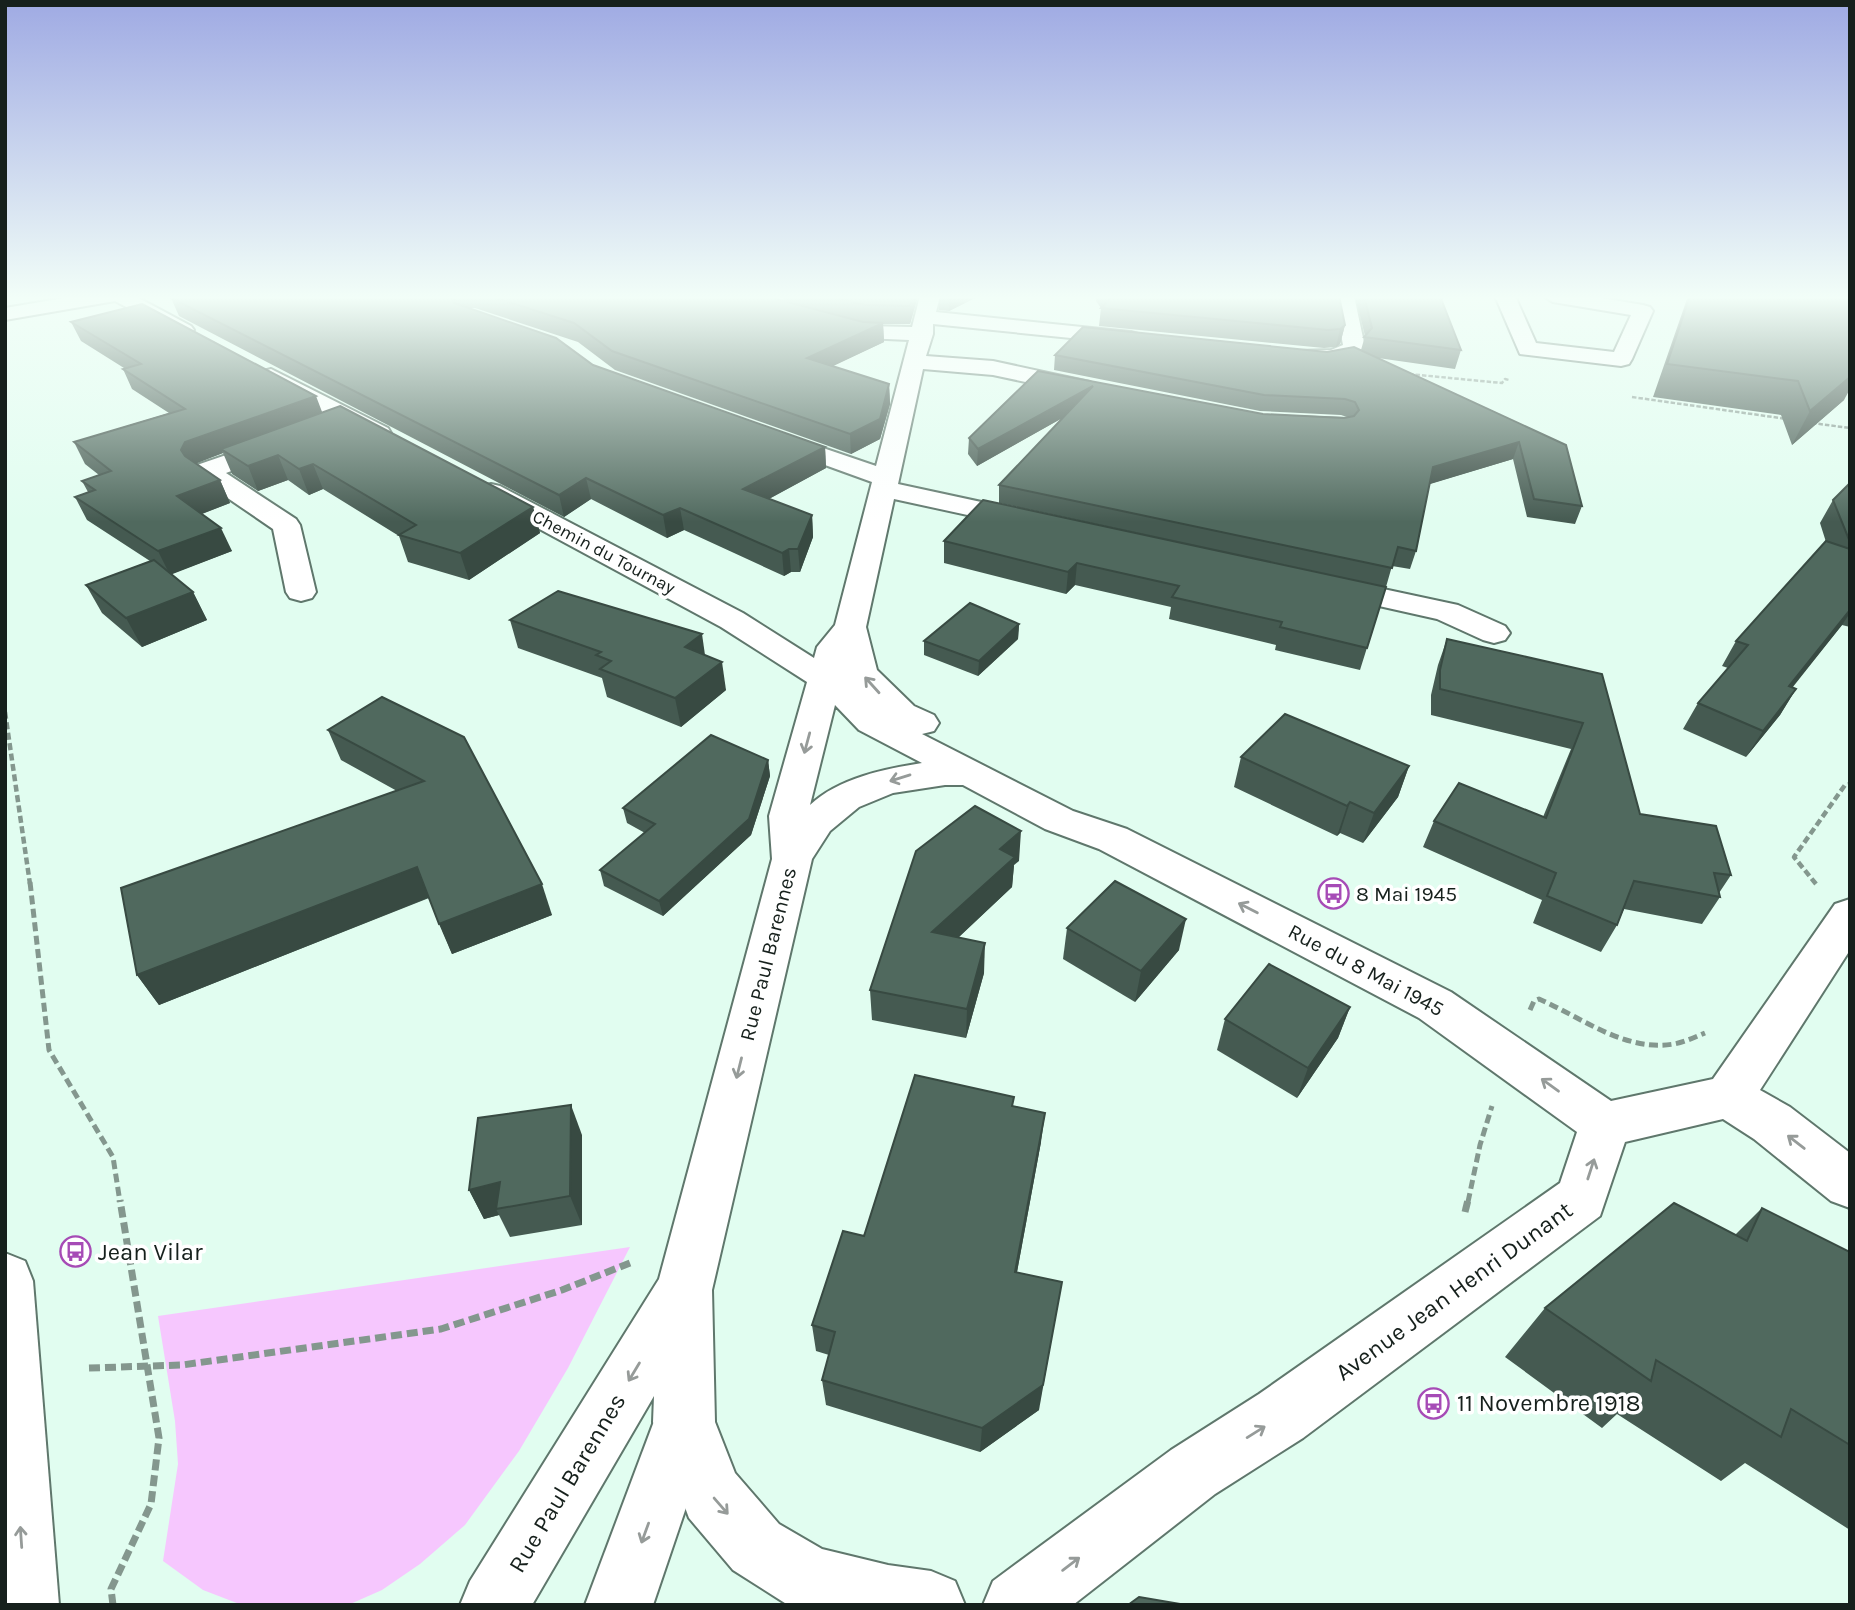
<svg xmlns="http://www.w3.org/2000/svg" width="1855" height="1610" font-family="Karla,sans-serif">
	<rect width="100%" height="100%" fill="#e1fdf0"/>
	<polygon fill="#f6c7fe" points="630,1247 568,1368 519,1451 465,1525 420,1564 382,1590 348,1605 242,1605 203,1590 163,1561 178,1464 175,1421 158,1316"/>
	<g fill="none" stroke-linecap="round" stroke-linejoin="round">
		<defs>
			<g id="minor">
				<polygon points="76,296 135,296 191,326 194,330 191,334 177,334 115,301 5,320 5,308"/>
				<path d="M762 296H787L779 303 865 326 912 327 920 296H940L936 312 1131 332 1138 334 1141 338 1138 342 1131 344 933 324V334L926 356 993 361 1090 382 1093 387 1090 392 1082 394 993 375 923 369 898 484 1037 514 1041 520 1037 526 1027 528 894 499 866 627 877 670 914 706 934 715 939 723 934 731 922 734 1073 811 1127 829 1451 992 1611 1101 1713 1079 1835 904 1850 899V950L1760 1090 1790 1107 1850 1153V1208L1831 1201 1754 1139 1723 1119 1625 1142 1600 1216 1303 1438 1215 1494 1073 1605H983L993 1581 1171 1450 1259 1394 1560 1183 1577 1132 1419 1018 1099 849 1045 829 963 785H945L893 793 859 807 830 831 812 859 712 1290 715 1422 735 1473 779 1524 822 1549 888 1565 931 1571 955 1581 965 1605H788L733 1570 689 1518 653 1422 654 1396 532 1605H460L470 1581 659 1279 772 859 769 816 807 682 721 627 482 498 478 492 482 486 491 484 500 486 743 613 814 658 817 647 835 625 872 482 767 444 764 439 767 434 776 432 876 466 909 340 864 338 755 308 752 304ZM835 705 859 730 922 763C884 769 839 778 810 805Z"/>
				<path d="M1334 296H1354L1365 347C1351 366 1319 366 1298 361L1295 356 1298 351 1331 350 1343 345Z"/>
				<polygon points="1495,296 1515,296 1536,343 1614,352 1631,315 1553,302 1543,296 1590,296 1643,305 1650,307 1653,311 1632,359 1629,364 1621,366 1520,354"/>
				<polygon points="271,369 388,428 391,433 388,438 379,440 370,438 263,381 260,376 263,371"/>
				<polygon points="276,438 285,441 289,446 285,451 226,473 296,519 300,525 316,592 312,598 301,601 290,598 286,592 273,529 197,477 193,471 197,465"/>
				<polygon points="1332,578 1458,605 1505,626 1510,633 1505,640 1494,643 1483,640 1437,619 1321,593 1317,587 1321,581"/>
				<polygon points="5,1253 25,1261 33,1281 59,1605 5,1605"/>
			</g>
			<polygon id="major" points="684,1391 706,1400 715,1422 653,1605 585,1605 662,1400"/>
		</defs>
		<use href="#minor" stroke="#5f776c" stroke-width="4"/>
		<use href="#major" stroke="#5f776c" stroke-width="4"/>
		<g stroke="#84978e" stroke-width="2.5" stroke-dasharray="4.5 2" stroke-linecap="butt">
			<polyline points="1409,374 1502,383 1505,379 1509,380"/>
			<polyline points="1632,397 1787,419"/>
			<polyline points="1812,423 1850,428"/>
		</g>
		<g stroke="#84978e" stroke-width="4.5" stroke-dasharray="7 3.5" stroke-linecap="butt">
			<polyline points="5,712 30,884"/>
			<polyline points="1816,884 1794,857 1845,785 1850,784"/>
		</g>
		<g stroke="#84978e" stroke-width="5" stroke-dasharray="9 4.5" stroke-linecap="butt">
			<polyline points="30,882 49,1050 113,1157 120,1202"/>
			<path d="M1530 1010 1534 1001 1539 999C1583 1018 1624 1052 1674 1044 1685 1042 1695 1037 1705 1033"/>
			<polyline points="1468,1202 1480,1145 1492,1106"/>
		</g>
		<g stroke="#84978e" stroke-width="7" stroke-dasharray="11 5" stroke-linecap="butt">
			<polyline points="1465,1212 1468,1200"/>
			<polyline points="89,1368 182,1365 441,1329 562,1290 630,1263"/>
			<polyline points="113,1605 111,1589 151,1504 159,1438 120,1200"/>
		</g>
		<use href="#minor" fill="#fff" fill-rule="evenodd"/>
		<use href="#major" fill="#fff" fill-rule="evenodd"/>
	</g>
	<g fill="#455a51">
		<polygon points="179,296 765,296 784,301 784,296 918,296 910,324 883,324 884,342 832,366 889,384 890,404 880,439 851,454 615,370 578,342 475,308 469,308 593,365 825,447 826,468 769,499 812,515 813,537 800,572 791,572 784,576 684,530 667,538 591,499 564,517 179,316 171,298"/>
		<polygon points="939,296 979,296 949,311 939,310"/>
		<polygon points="1096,296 1339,296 1345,325 1340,344 1336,347 1324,348 1099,326 1101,308 1096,301"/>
		<polygon points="1355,296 1440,296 1461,350 1455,369 1378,358 1566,445 1582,506 1575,524 1527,517 1513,459 1429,484 1416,551 1410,569 1392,566 1386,587 999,503 999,485 1062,418 977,466 968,454 969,438 1038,371 1263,414 1347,417 1341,415 1260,411 1054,370 1055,355 1327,352 1361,350 1365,336"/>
		<polygon points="1688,296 1850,296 1844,400 1792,445 1781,415 1653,397"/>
		<polygon points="71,322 322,412 533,507 540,533 469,580 408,562 399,536 323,489 309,495 288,480 258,491 232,474 223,453 195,463 220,480 230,503 202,514 232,551 171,574 193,592 207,620 142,647 102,613 86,585 150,561 87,520 75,497 88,492 82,481 99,475 85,464 74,442 169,413 132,389 123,369 124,368 81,341"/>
		<polygon points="1850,483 1850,627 1842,625 1792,687 1796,689 1780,715 1746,757 1683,729 1698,703 1728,668 1722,666 1736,641 1826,542 1820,523 1833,500"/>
		<polygon points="944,541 1386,587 1360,670 1275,650 1276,645 1169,619 1171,607 1075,585 1066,594 944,563"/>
		<polygon points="510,620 705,655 726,690 681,727 607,697 602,678 518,648"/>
		<polygon points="1019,624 1018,639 978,676 924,655 924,641"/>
		<polygon points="1447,639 1602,674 1640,814 1731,875 1719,893 1720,897 1702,924 1624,909 1617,925 1601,952 1533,923 1542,900 1423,847 1434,821 1543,817 1571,749 1431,715 1431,695 1438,665"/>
		<polygon points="382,697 552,915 452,954 429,898 159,1005 137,975 397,791 341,760 328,730"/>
		<polygon points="1241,757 1409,766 1398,797 1363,843 1340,833 1337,836 1234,787"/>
		<polygon points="768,760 770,776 751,835 663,916 604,886 600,870 645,833 627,823 623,808"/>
		<polygon points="1019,861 1014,865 1012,887 958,938 984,973 966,1038 872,1020 870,990"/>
		<polygon points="1067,928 1179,950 1135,1002 1063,959"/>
		<polygon points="1350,1007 1338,1038 1297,1098 1217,1050 1225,1019"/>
		<polygon points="1013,1106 1041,1142 1017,1272 1039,1410 980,1452 826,1405 822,1380 829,1355 816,1351 812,1325 864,1236"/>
		<polygon points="582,1135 582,1225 510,1237 499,1215 484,1219 469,1190"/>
		<polygon points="1762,1208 1850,1252 1850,1530 1745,1463 1721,1481 1617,1414 1602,1428 1505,1357 1545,1308 1735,1235"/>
	</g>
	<g fill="#384a42">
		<polygon points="450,296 455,296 458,308"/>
		<polygon points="913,296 918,296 910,324 910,306"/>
		<polygon points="949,296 979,296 949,311"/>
		<polygon points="883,323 884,342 808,378 807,358"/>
		<polygon points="1345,325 1340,344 1336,347 1340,329"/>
		<polygon points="1850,377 1850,389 1844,400 1792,445 1810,411"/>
		<polygon points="889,384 890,404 880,439 851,454 850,434"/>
		<polygon points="1093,386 1091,402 977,466 978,449"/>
		<polygon points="316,396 324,417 221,449 223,453 195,464 191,472 181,450 185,442"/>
		<polygon points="1519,442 1513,459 1427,485 1433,467"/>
		<polygon points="825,447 826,468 746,511 743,489"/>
		<polygon points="278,455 288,480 258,491 248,466"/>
		<polygon points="313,464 323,489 309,495 299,469"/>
		<polygon points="586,478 591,499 564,517 559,495"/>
		<polygon points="220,480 230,503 188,519 177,496"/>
		<polygon points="533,507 540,533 469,580 460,553"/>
		<polygon points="680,508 684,530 667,538 663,515"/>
		<polygon points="812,515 813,537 800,572 798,549"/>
		<polygon points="221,528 232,551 170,575 158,551"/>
		<polygon points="789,549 791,572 784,576 782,553"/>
		<polygon points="1077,563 1075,585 1066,594 1068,572"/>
		<polygon points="193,592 207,620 142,647 126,618"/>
		<polygon points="1850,610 1850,613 1842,625 1773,712 1789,686"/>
		<polygon points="1019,624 1018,639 978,676 979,661"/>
		<polygon points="702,634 706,662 685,647"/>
		<polygon points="722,662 726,690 681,727 675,698"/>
		<polygon points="1796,689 1780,715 1746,757 1763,731"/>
		<polygon points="768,760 770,776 751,835 663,916 659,901"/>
		<polygon points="1409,766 1398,797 1363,843 1374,813"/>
		<polygon points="1350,802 1340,833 1337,836 1347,806"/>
		<polygon points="1021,831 1019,861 1014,865 1012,887 932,962 932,932 1000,849"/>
		<polygon points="417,867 430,897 159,1005 137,975"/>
		<polygon points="542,884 552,915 452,954 439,924"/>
		<polygon points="1186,919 1179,950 1135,1002 1141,971"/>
		<polygon points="985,943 984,973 966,1038 967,1009"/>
		<polygon points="1350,1007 1338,1038 1297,1098 1308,1068"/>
		<polygon points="571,1105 582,1135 582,1225 570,1196"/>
		<polygon points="1045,1113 1041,1142 1012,1299 1015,1272"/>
		<polygon points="500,1182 496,1209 499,1215 484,1219 469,1190"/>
		<polygon points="1057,1309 1039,1410 980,1452 982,1428"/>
	</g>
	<g fill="#50695e" stroke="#384a42" stroke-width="2">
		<polygon points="179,296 450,296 454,303 556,338 593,365 825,447 743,489 812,515 798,549 789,549 782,553 680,508 663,515 586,478 559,495 171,298"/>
		<polygon points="490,296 765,296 863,322 883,323 807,358 889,384 880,419 850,434 612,351 574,323"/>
		<polygon points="829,296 913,296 910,306 865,305"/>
		<polygon points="1107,296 1339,296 1345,325 1340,329 1328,330 1101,308 1110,299"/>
		<polygon points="1364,296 1440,296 1461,350 1364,337 1372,328"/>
		<polygon points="1690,296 1850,296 1850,377 1810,411 1798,381 1667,364"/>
		<polygon points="142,304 316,396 185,442 181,450 185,456 220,480 177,496 221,528 158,551 75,497 95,490 82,481 111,471 74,442 185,409 123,369 141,364 71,322"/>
		<polygon points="1083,327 1327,352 1354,347 1566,445 1582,506 1534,499 1519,442 1433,467 1416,551 1398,547 1392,568 999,485 1093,386 978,449 969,438 1038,371 1263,414 1344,418 1354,416 1359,410 1355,402 1345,399 1264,395 1055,355"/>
		<polygon points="340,406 533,507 460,553 399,535 416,525 313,464 299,469 278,455 248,466 221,449"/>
		<polygon points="1850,483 1850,542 1833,500"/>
		<polygon points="983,500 1386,587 1367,648 1280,627 1282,622 1172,597 1179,586 1077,563 1068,572 944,541"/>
		<polygon points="1826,541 1850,549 1850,610 1789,686 1796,689 1763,731 1698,703 1748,645 1736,641"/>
		<polygon points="154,560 193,592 126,618 86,585"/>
		<polygon points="558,591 702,634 685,647 722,662 675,698 600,669 611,661 596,655 601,652 510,620"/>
		<polygon points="970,603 1019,624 979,661 924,641"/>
		<polygon points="1447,639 1602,674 1640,814 1716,826 1731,875 1714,873 1720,897 1634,881 1617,925 1547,896 1556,873 1434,821 1459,783 1546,818 1583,723 1440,689 1440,670"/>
		<polygon points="382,697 464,737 542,884 439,924 417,867 137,975 121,888 424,781 328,730"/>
		<polygon points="1285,714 1409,766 1374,813 1350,802 1347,806 1241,757"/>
		<polygon points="711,735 768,760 749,819 659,901 600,870 655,824 623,808"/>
		<polygon points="975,806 1021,831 1000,849 1015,857 932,932 985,943 967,1009 870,990 916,851"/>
		<polygon points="1115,881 1186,919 1141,971 1067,928"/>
		<polygon points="1269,964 1350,1007 1308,1068 1225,1019"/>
		<polygon points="915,1075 1014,1097 1012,1106 1045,1113 1015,1272 1062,1282 1043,1385 982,1428 822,1380 835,1332 812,1325 843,1231 864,1236"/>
		<polygon points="571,1105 570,1196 496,1209 500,1182 469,1190 478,1118"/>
		<polygon points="1674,1203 1747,1241 1762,1208 1850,1252 1850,1445 1791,1409 1781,1437 1656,1360 1651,1381 1545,1308"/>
		<polygon points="1139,1597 1186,1605 1128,1605"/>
	</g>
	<defs><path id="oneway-shaft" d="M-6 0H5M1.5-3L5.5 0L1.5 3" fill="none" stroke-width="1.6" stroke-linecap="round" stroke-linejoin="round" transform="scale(1.75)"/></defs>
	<g stroke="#969b99">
		<use href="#oneway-shaft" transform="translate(872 685) rotate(-132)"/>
		<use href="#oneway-shaft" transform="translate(807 743) rotate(105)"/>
		<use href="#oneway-shaft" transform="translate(900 778) rotate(163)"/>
		<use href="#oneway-shaft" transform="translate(1248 908) rotate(-153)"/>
		<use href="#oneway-shaft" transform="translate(739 1068) rotate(104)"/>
		<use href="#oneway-shaft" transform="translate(1550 1085) rotate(-144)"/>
		<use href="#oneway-shaft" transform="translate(1796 1142) rotate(-142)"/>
		<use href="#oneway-shaft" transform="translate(1591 1169) rotate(-72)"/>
		<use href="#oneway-shaft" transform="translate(634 1372) rotate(121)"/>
		<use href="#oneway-shaft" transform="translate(1256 1432) rotate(-32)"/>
		<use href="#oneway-shaft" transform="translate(721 1506) rotate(49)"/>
		<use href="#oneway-shaft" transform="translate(645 1533) rotate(110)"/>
		<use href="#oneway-shaft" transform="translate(21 1537) rotate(-94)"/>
		<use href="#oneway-shaft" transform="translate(1071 1564) rotate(-37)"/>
	</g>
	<linearGradient id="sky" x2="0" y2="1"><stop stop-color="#9faae3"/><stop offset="0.57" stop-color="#f2fef8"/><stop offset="1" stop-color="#f2fef8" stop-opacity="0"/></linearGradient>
	<rect width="1855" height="522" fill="url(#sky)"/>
	<defs>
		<symbol id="bus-ring" viewBox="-11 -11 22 22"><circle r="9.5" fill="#fff" stroke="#a64bb6" stroke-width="1.5"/><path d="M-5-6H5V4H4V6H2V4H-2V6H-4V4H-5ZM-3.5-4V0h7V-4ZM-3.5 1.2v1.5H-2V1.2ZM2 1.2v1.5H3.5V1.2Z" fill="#a64bb6"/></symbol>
	</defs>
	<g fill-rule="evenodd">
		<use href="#bus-ring" x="1316" y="876" width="35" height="35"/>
		<use href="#bus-ring" x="58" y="1234" width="35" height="35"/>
		<use href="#bus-ring" x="1416" y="1386" width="35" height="35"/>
	</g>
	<g text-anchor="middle" stroke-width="7" stroke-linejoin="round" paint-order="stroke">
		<g font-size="18" fill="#16201c" stroke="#fff">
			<text transform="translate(604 552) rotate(28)" y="6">Chemin du Tournay</text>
		</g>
		<g font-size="21" fill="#16201c" stroke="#fff" text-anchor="start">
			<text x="1356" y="901">8 Mai 1945</text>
		</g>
		<g font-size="21" fill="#16201c" stroke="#fff">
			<text transform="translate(768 954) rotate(-76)" y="7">Rue Paul Barennes</text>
			<text transform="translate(1366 970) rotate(28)" y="7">Rue du 8 Mai 1945</text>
		</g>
		<g font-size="24" fill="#16201c" stroke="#fff" text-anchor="start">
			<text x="98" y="1260">Jean Vilar</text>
			<text x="1457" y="1411">11 Novembre 1918</text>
		</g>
		<g font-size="24" fill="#16201c" stroke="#fff">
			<text transform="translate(1454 1291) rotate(-36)" y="8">Avenue Jean Henri Dunant</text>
			<text transform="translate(567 1483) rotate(-59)" y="8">Rue Paul Barennes</text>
		</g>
	</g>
	<rect width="1855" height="1610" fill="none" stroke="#16201c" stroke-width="14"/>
</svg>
